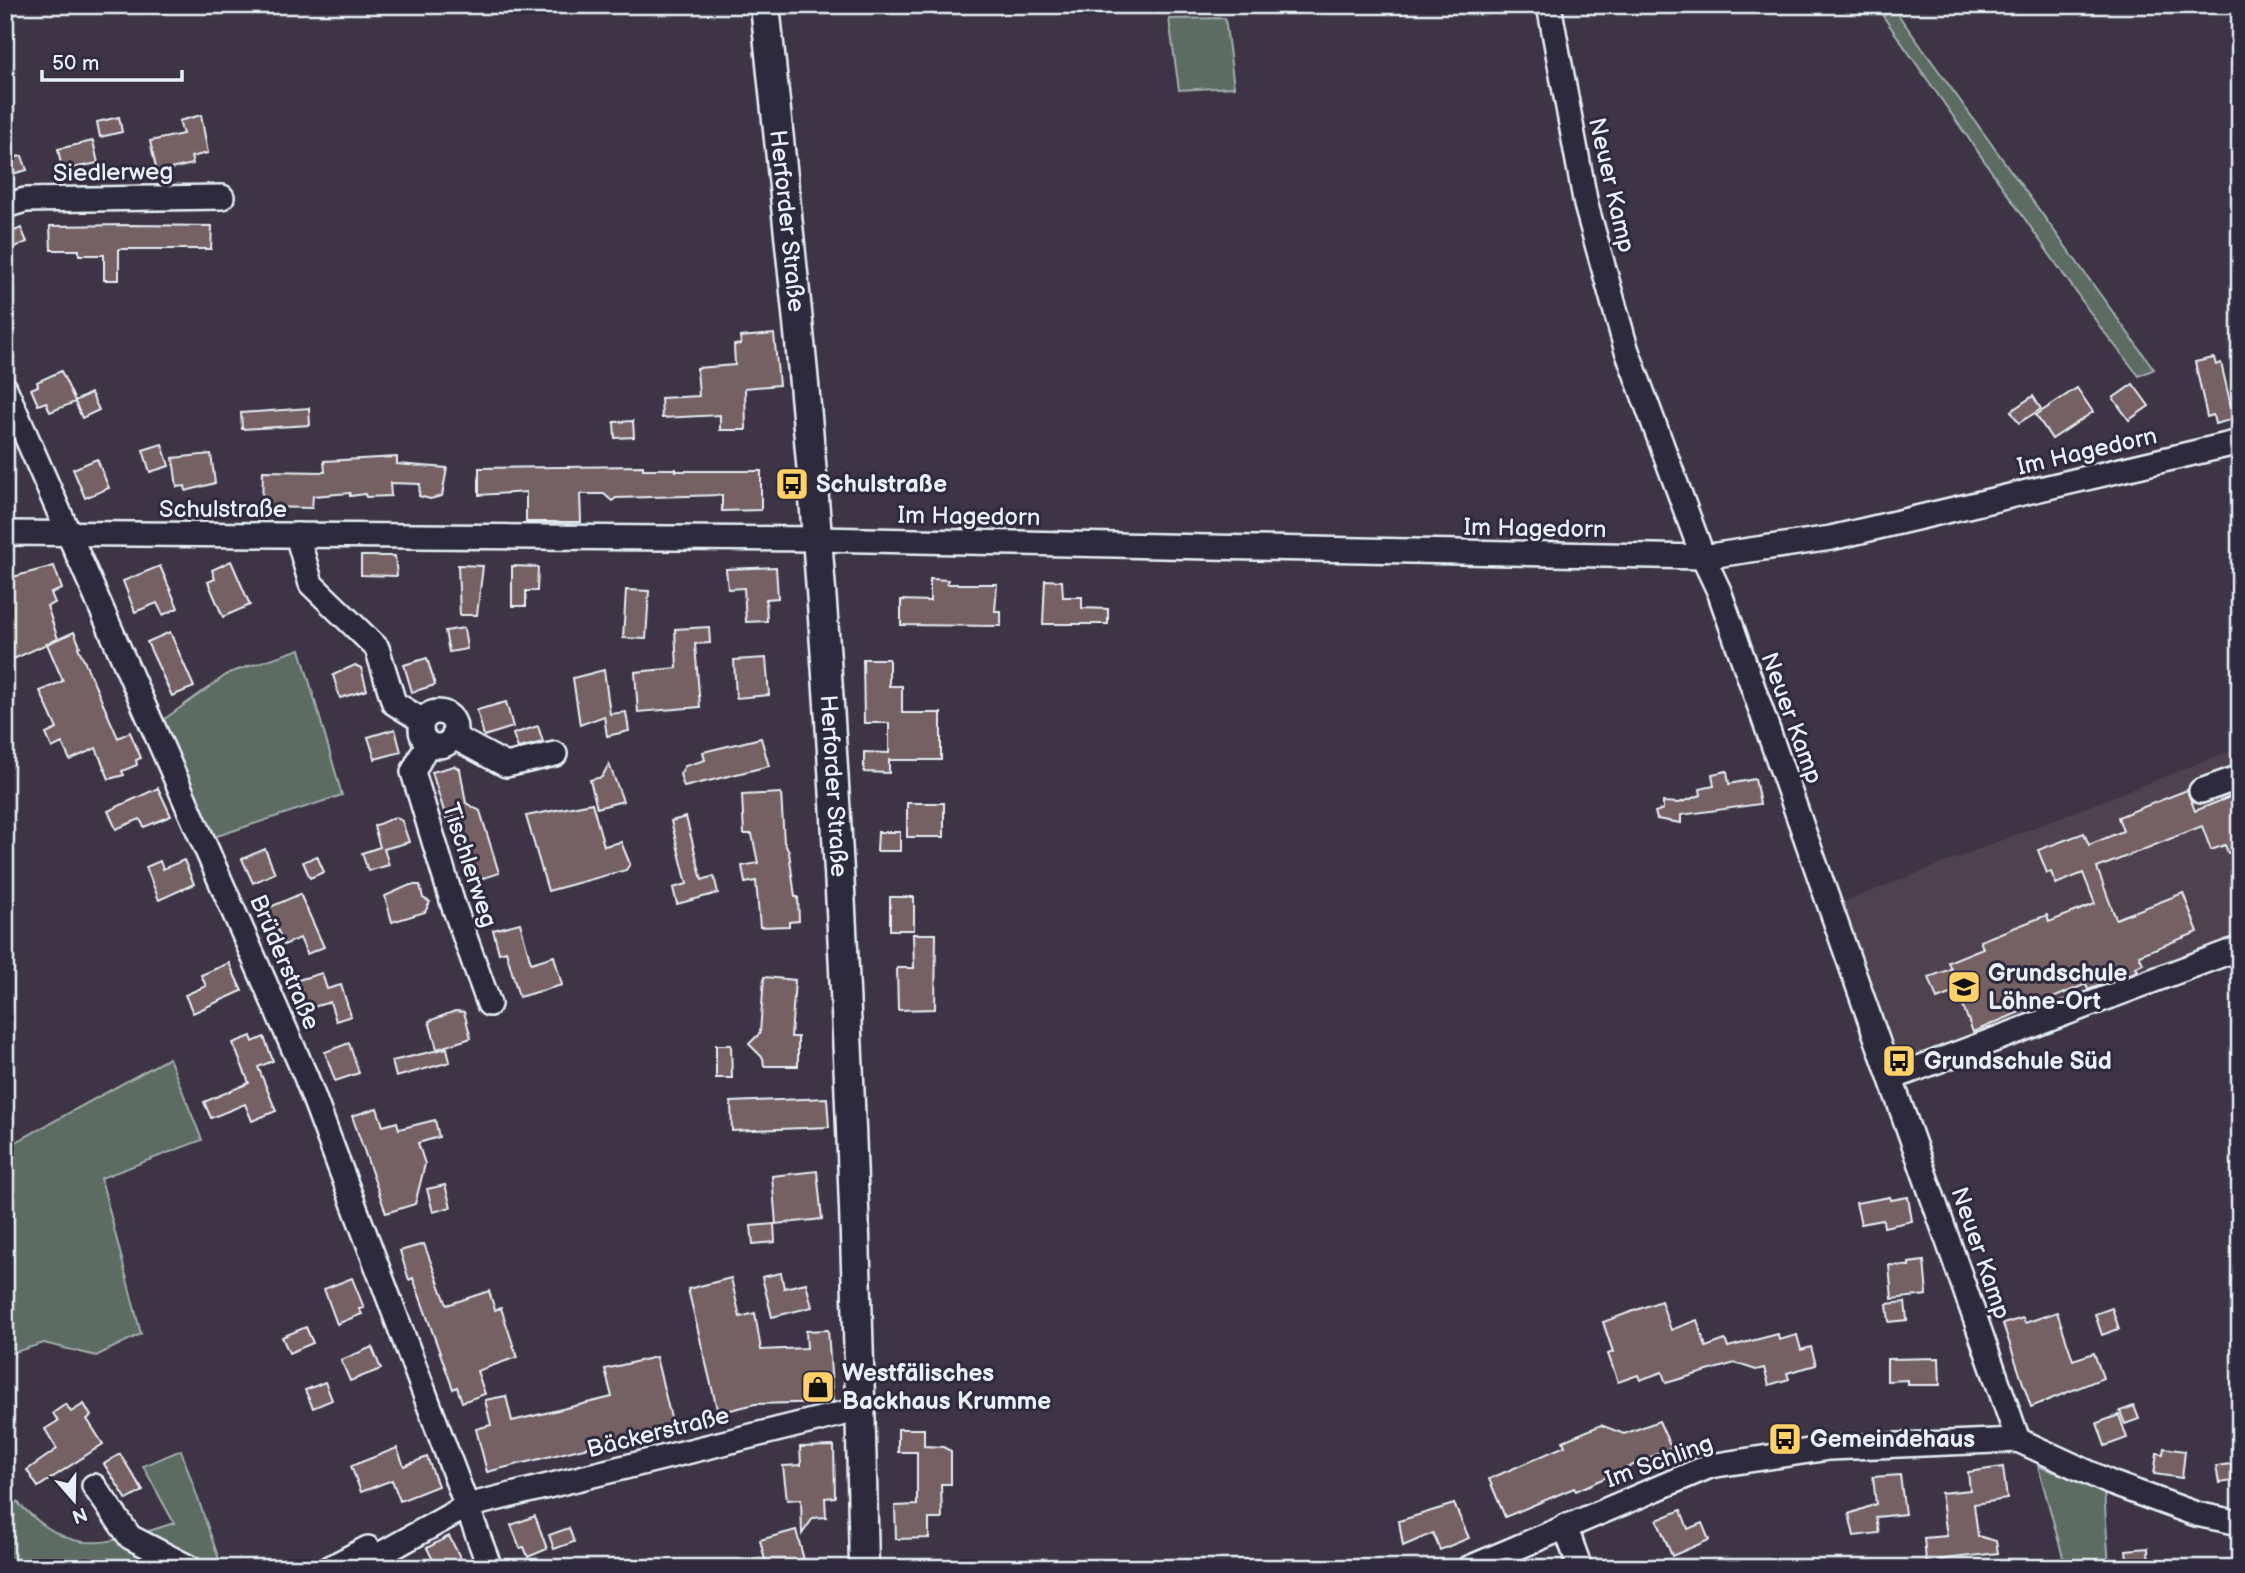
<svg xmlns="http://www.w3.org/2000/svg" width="2245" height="1573" font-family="'Balsamiq Sans',sans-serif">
	<rect width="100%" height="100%" fill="#3d3545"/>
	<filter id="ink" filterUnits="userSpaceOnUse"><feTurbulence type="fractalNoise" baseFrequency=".0143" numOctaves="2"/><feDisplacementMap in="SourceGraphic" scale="14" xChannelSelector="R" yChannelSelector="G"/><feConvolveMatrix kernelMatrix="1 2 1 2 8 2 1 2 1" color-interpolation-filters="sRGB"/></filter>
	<g filter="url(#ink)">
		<polygon fill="#4e424e" points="2240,747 2240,955 1904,1081 1841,903"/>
		<g fill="#5b6c64" stroke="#a2aeae" stroke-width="2">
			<polygon points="1894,9 2154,369 2139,376 2101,328 1883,16"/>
			<polygon points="1225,18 1234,87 1179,90 1169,19"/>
			<polygon points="300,649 342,795 214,837 163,720 229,673"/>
			<polygon points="169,1058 202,1140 101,1178 141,1334 96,1356 44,1343 5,1355 5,1148"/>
			<path d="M181 1450 222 1568H5V1489C67 1557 92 1550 174 1523L143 1466Z"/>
			<polygon points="2038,1466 2104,1491 2109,1568 2066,1568"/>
		</g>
		<g fill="#756063" stroke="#e8f1f8" stroke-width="2">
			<polygon points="201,115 208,153 191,157 193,164 157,172 150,141 183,134 179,121"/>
			<polygon points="119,117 122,132 100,137 97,122"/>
			<polygon points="93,141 98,163 62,170 58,149"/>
			<polygon points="22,156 27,170 8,175 5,159"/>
			<polygon points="130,225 212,226 211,249 119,249 119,280 104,280 104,255 79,255 79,250 51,250 50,226"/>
			<polygon points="21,228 27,242 5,251 5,235"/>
			<polygon points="774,334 779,385 745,388 746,430 720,430 720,415 662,418 661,398 699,396 697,368 735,365 734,345 741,344 740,337"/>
			<polygon points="2214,358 2216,365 2221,363 2234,419 2215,424 2213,415 2207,417 2195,362"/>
			<polygon points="61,371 75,401 91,393 99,410 82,418 75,402 50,412 46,402 38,405 31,389 38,386 37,382"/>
			<polygon points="2133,384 2149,406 2129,420 2113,398"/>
			<polygon points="2077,388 2093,412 2052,439 2036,415"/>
			<polygon points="2033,396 2041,409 2019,423 2011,411"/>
			<polygon points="309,408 310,425 242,429 241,413"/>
			<polygon points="633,421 634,437 615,438 614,422"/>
			<polygon points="162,444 169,466 150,472 143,450"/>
			<polygon points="211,454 215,483 186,491 185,486 177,487 173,458"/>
			<polygon points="397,457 397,464 447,468 442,496 430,499 419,496 420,484 390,483 391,496 366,497 365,494 350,496 350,493 313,496 312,508 262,507 263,471 325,472 324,461"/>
			<polygon points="97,459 109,488 85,498 73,469"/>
			<polygon points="643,466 643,469 676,469 676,471 761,471 761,510 722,511 722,495 616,498 612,501 604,494 580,494 581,522 526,522 526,492 479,495 479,468"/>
			<polygon points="361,556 395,556 397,576 361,575"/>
			<polygon points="231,561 250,605 223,617 208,582 215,579 212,570"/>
			<polygon points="458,565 483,566 477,615 460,615"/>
			<polygon points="54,566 62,589 51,593 55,603 47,606 58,639 9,661 5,651 5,579"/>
			<polygon points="160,566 178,608 163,615 157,603 135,612 123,581"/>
			<polygon points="512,566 538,567 537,591 526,591 526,606 512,606"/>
			<polygon points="776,567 778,598 766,599 767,621 746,622 744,588 728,589 726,569"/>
			<polygon points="930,579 948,580 947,584 997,584 995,611 1001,611 1001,626 901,625 901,600 930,601"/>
			<polygon points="1045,580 1062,581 1063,597 1082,597 1082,608 1108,609 1108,624 1043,624"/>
			<polygon points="626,590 649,591 646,639 623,638"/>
			<polygon points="709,627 710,643 695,644 700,707 638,712 635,672 677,668 675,629"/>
			<polygon points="464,628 467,649 449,652 445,631"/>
			<polygon points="74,632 80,646 78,647 118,738 130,732 141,758 136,760 137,765 122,771 124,775 109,779 96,748 70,760 62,743 52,748 46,734 57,729 40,691 63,681 47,644"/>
			<polygon points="170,632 194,687 172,696 147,642"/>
			<polygon points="427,658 435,685 412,692 404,665"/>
			<polygon points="766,658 769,695 736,698 734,660"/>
			<polygon points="863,659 889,659 889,686 902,686 902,713 941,713 941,760 889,760 889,773 864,772 864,752 889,753 889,723 864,723"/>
			<polygon points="355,665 361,668 367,690 340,698 333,675"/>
			<polygon points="604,670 610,714 626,712 629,731 607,736 604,716 580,725 573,678"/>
			<polygon points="506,702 513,727 484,736 477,710"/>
			<polygon points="538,726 543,742 518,748 513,734"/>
			<polygon points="395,729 401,752 375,759 368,737"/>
			<polygon points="761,738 769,766 684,787 680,774 685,766 705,760 703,752"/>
			<polygon points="609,764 623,801 597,808 590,780 602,777"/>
			<polygon points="454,766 460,769 466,803 480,811 499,873 471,882 454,816 446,818 432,772"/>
			<polygon points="1727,771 1729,784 1755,779 1760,804 1681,815 1681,823 1657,819 1655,812 1663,809 1663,802 1679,803 1701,795 1700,789 1714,786 1712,774"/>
			<polygon points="158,788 171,816 144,827 140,819 116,829 108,811"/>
			<polygon points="2187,790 2195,811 2240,793 2240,848 2228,853 2225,845 2211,850 2202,826 2097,868 2116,919 2183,893 2198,932 2139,955 2143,964 2136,967 2138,971 2088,990 2086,984 1973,1032 1957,991 1937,999 1929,977 1951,969 1948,962 1983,948 1980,941 2047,915 2049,922 2095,904 2083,873 2056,884 2051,872 2047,873 2038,850 2084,833 2089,845 2123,831 2118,817"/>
			<polygon points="781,793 784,842 789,852 795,897 798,897 799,921 789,922 789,926 760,927 756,881 745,883 742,866 758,863 752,834 744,834 742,795"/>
			<polygon points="592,803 604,846 621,842 630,864 626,870 548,891 526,816"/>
			<rect x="907" y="803" width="37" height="34"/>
			<polygon points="395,817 402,821 409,842 384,849 389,865 368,871 362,853 380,847 374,826"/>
			<polygon points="686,817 702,880 714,876 718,893 677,904 673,888 687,884 671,821"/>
			<polygon points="878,832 900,832 900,851 877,851"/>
			<polygon points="265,849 275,873 253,883 242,859"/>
			<polygon points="317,856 324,872 310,878 303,862"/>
			<polygon points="184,860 194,884 159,900 146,867 160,861 163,869"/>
			<polygon points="410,885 420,885 423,898 430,902 425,912 392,922 385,896"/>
			<polygon points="300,894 324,947 307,954 300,938 284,945 268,908"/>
			<rect x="890" y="897" width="24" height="33"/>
			<polygon points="520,923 531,963 554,956 562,985 519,997 506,951 499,953 493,930"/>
			<polygon points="913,934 936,934 935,1009 898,1010 897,968 914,968"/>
			<polygon points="229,963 242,991 193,1013 185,995 206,986 201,975"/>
			<polygon points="322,973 327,989 341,985 351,1016 336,1021 330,1002 307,1009 298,980"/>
			<polygon points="764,977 795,980 791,1037 798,1037 798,1066 764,1066 763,1058 749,1044 760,1033"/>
			<polygon points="455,1011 464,1012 471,1038 437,1049 429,1021"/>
			<polygon points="251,1036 253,1042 264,1037 273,1061 258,1067 276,1111 252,1121 245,1104 211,1118 204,1102 249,1083 233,1043"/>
			<polygon points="349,1043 359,1073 335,1081 325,1052"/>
			<polygon points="716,1045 731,1045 732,1078 716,1078"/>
			<polygon points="447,1048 450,1062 396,1077 392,1061"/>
			<polygon points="827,1098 829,1127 732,1131 731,1102"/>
			<polygon points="377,1108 383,1126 397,1122 399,1129 435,1120 439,1137 418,1143 425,1164 415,1204 386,1213 352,1116"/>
			<polygon points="817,1171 822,1219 776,1224 772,1176"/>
			<polygon points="445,1185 451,1207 433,1212 427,1189"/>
			<polygon points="1890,1197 1891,1200 1908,1197 1912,1221 1884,1227 1883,1220 1861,1224 1856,1203"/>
			<polygon points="774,1224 775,1242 753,1244 751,1226"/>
			<polygon points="424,1244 447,1305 489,1291 495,1310 501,1308 517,1357 477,1371 485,1394 462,1402 457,1387 453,1389 413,1278 409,1280 400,1251"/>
			<polygon points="1924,1261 1927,1295 1892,1299 1889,1265 1909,1266 1909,1263"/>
			<polygon points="781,1273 784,1288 806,1283 812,1307 772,1317 762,1277"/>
			<polygon points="352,1278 364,1308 359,1309 362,1314 337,1324 324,1289"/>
			<polygon points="731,1278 740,1317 755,1313 761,1350 807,1348 806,1331 828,1330 833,1402 755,1404 718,1413 688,1289"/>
			<polygon points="1661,1301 1671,1330 1697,1320 1706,1347 1725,1340 1728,1347 1778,1334 1779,1340 1797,1335 1801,1350 1811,1347 1816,1365 1787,1373 1789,1379 1769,1385 1764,1368 1756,1370 1735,1363 1666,1383 1662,1372 1640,1380 1638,1375 1618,1382 1608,1354 1613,1352 1603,1322"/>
			<polygon points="1905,1302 1907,1320 1889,1322 1887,1304"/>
			<polygon points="2112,1308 2119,1329 2102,1335 2095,1314"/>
			<polygon points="2057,1312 2073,1360 2094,1353 2103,1378 2031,1407 2003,1324 2023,1318 2025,1323"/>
			<polygon points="306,1327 313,1343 289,1353 282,1337"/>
			<polygon points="372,1347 381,1369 350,1381 341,1360"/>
			<polygon points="656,1357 673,1426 487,1472 476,1429 491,1425 485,1400 506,1396 512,1421 612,1397 605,1369"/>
			<polygon points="1939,1358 1940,1385 1908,1385 1908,1380 1887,1381 1887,1359"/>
			<polygon points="325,1382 332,1400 313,1408 305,1390"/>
			<polygon points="66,1404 71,1412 84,1404 91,1416 87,1419 103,1444 38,1487 27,1470 57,1449 45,1429 58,1421 53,1413"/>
			<polygon points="2134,1406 2139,1419 2125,1424 2120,1411"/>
			<polygon points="2119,1415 2127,1438 2105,1446 2097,1423"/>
			<polygon points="1659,1421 1671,1448 1576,1491 1574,1488 1505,1517 1489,1479 1565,1446 1563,1441 1601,1425 1624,1434"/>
			<polygon points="898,1429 924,1429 924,1446 943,1447 951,1451 951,1484 941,1484 942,1519 929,1519 929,1538 896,1539 895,1506 917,1505 917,1452 898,1452"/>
			<polygon points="834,1446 835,1497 825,1498 826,1517 813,1518 802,1534 801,1499 787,1500 783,1466 801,1465 800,1447"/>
			<polygon points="397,1448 404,1466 427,1457 438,1486 400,1501 392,1480 361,1492 351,1466"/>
			<polygon points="2164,1448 2185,1451 2182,1478 2154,1474 2157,1453 2163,1454"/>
			<polygon points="120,1454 143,1491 127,1500 104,1464"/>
			<polygon points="2231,1464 2233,1481 2219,1483 2216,1466"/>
			<polygon points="2003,1467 2007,1499 1974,1504 1978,1536 1996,1541 1998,1553 1926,1561 1924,1538 1947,1536 1941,1493 1970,1490 1968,1472"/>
			<polygon points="1900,1475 1905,1514 1876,1517 1879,1533 1854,1536 1849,1514 1876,1504 1873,1477"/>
			<polygon points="1454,1504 1469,1538 1440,1550 1433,1533 1403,1546 1399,1521"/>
			<polygon points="1681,1510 1688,1529 1702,1523 1709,1540 1672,1556 1657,1520"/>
			<polygon points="535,1516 547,1549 528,1557 524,1547 520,1548 511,1525"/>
			<polygon points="569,1528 574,1542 554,1549 549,1535"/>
			<polygon points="796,1530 804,1560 784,1568 767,1568 760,1540"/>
			<polygon points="449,1536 461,1559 445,1568 437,1568 427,1548"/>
			<polygon points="2148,1548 2149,1568 2128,1568 2126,1550"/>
		</g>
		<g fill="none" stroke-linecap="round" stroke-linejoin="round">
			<defs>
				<g id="minor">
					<polyline points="1549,5 1586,205 1626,348 1703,557 1719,591 2018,1440"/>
					<polyline points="5,206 25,200 222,197"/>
					<polyline points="5,388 306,1077 490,1568"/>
					<polyline points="5,533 818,539 1703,557 1831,538 2240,442"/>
					<polyline points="297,535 311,584 377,648 394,703 423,721"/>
					<circle cx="438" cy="729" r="17"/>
					<polyline points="454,737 506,765 555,754"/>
					<polyline points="428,743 413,772 453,904 489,1004"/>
					<polyline points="2201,791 2240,777"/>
					<polyline points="1892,1078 2240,948"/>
					<polyline points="94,1486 130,1537 190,1568"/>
					<polyline points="1565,1526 1580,1568"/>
					<polyline points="330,1568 368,1548"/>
					<polyline points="356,1568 467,1506 861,1409"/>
					<polyline points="1469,1568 1710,1466 1829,1448 2018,1440 2111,1483 2196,1514 2240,1523"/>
				</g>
				<g id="major">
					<path id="s1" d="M765 5C783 183 804 360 817 538 844 880 857 1224 864 1568"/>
				</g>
			</defs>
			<use href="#minor" stroke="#e8f1f8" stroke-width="28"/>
			<use href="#major" stroke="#e8f1f8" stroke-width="33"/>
			<use href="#minor" stroke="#2f2a3d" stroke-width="23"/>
			<use href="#major" stroke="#2f2a3d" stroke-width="28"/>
		</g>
	</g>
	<defs>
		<symbol id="bus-square" viewBox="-11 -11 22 22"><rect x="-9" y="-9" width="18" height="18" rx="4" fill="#ffd166" stroke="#2f2a3d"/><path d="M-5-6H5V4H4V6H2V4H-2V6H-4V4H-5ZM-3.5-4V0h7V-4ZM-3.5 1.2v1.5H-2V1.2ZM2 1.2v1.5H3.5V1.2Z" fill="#111"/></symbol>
		<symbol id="school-square" viewBox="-11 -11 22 22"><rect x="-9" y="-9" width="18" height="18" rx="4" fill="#ffd166" stroke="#2f2a3d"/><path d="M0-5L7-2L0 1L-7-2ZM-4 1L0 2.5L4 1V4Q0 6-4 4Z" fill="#111"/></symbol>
		<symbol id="shop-square" viewBox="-11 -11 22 22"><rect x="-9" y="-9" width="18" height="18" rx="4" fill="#ffd166" stroke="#2f2a3d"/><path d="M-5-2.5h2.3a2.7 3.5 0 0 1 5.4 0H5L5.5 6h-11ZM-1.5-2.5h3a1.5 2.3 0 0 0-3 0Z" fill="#111"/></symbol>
	</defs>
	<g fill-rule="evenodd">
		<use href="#bus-square" x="773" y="465" width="38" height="38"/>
		<use href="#school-square" x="1945" y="968" width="38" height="38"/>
		<use href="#bus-square" x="1880" y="1042" width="38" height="38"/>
		<use href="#shop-square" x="799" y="1368" width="38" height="38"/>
		<use href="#bus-square" x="1766" y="1420" width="38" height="38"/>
	</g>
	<g text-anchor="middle" stroke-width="6" stroke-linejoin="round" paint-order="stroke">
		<g font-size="24" fill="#e8f1f8" stroke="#2f2a3d">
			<text transform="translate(113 172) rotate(-1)" y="8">Siedlerweg</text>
			<text transform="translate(1612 185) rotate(77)" y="8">Neuer Kamp</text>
			<text dy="8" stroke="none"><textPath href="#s1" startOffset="217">Herforder Straße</textPath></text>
			<text transform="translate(2087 451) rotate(-13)" y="8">Im Hagedorn</text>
			<text x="223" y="517">Schulstraße</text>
			<text transform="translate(969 516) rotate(1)" y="8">Im Hagedorn</text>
			<text transform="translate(1535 528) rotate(1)" y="8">Im Hagedorn</text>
			<text transform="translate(1792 718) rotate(70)" y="8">Neuer Kamp</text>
			<text dy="8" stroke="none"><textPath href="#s1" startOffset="784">Herforder Straße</textPath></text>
			<text transform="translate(470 865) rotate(72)" y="8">Tischlerweg</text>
			<text transform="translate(285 962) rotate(67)" y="8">Brüderstraße</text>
			<text transform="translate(1981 1253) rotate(71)" y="8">Neuer Kamp</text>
			<text transform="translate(658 1432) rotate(-14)" y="8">Bäckerstraße</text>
			<text transform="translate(1659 1461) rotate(-20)" y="8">Im Schling</text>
		</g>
		<g font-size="24" font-weight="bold" fill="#e8f1f8" stroke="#2f2a3d" text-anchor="start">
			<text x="816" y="492">Schulstraße</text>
			<text x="1988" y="981">Grundschule<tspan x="1988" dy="28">Löhne-Ort</tspan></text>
			<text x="1924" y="1069">Grundschule Süd</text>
			<text x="842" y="1381">Westfälisches<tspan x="842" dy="28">Backhaus Krumme</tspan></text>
			<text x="1810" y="1447">Gemeindehaus</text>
		</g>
	</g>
	<rect width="2245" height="1573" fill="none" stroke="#2f2a3d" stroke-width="28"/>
	<rect x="14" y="14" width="2217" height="1545" fill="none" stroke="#e8f1f8" stroke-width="2.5" filter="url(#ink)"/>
	<g transform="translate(74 1500) rotate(160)" stroke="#2f2a3d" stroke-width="5" paint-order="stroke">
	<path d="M0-5L12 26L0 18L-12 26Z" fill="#e8f1f8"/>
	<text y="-10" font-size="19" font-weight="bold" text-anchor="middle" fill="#e8f1f8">N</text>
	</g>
	<path d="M42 70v10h140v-10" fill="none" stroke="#e8f1f8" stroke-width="3.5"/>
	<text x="52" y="70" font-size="21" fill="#e8f1f8" stroke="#2f2a3d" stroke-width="5" paint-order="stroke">50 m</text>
</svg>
